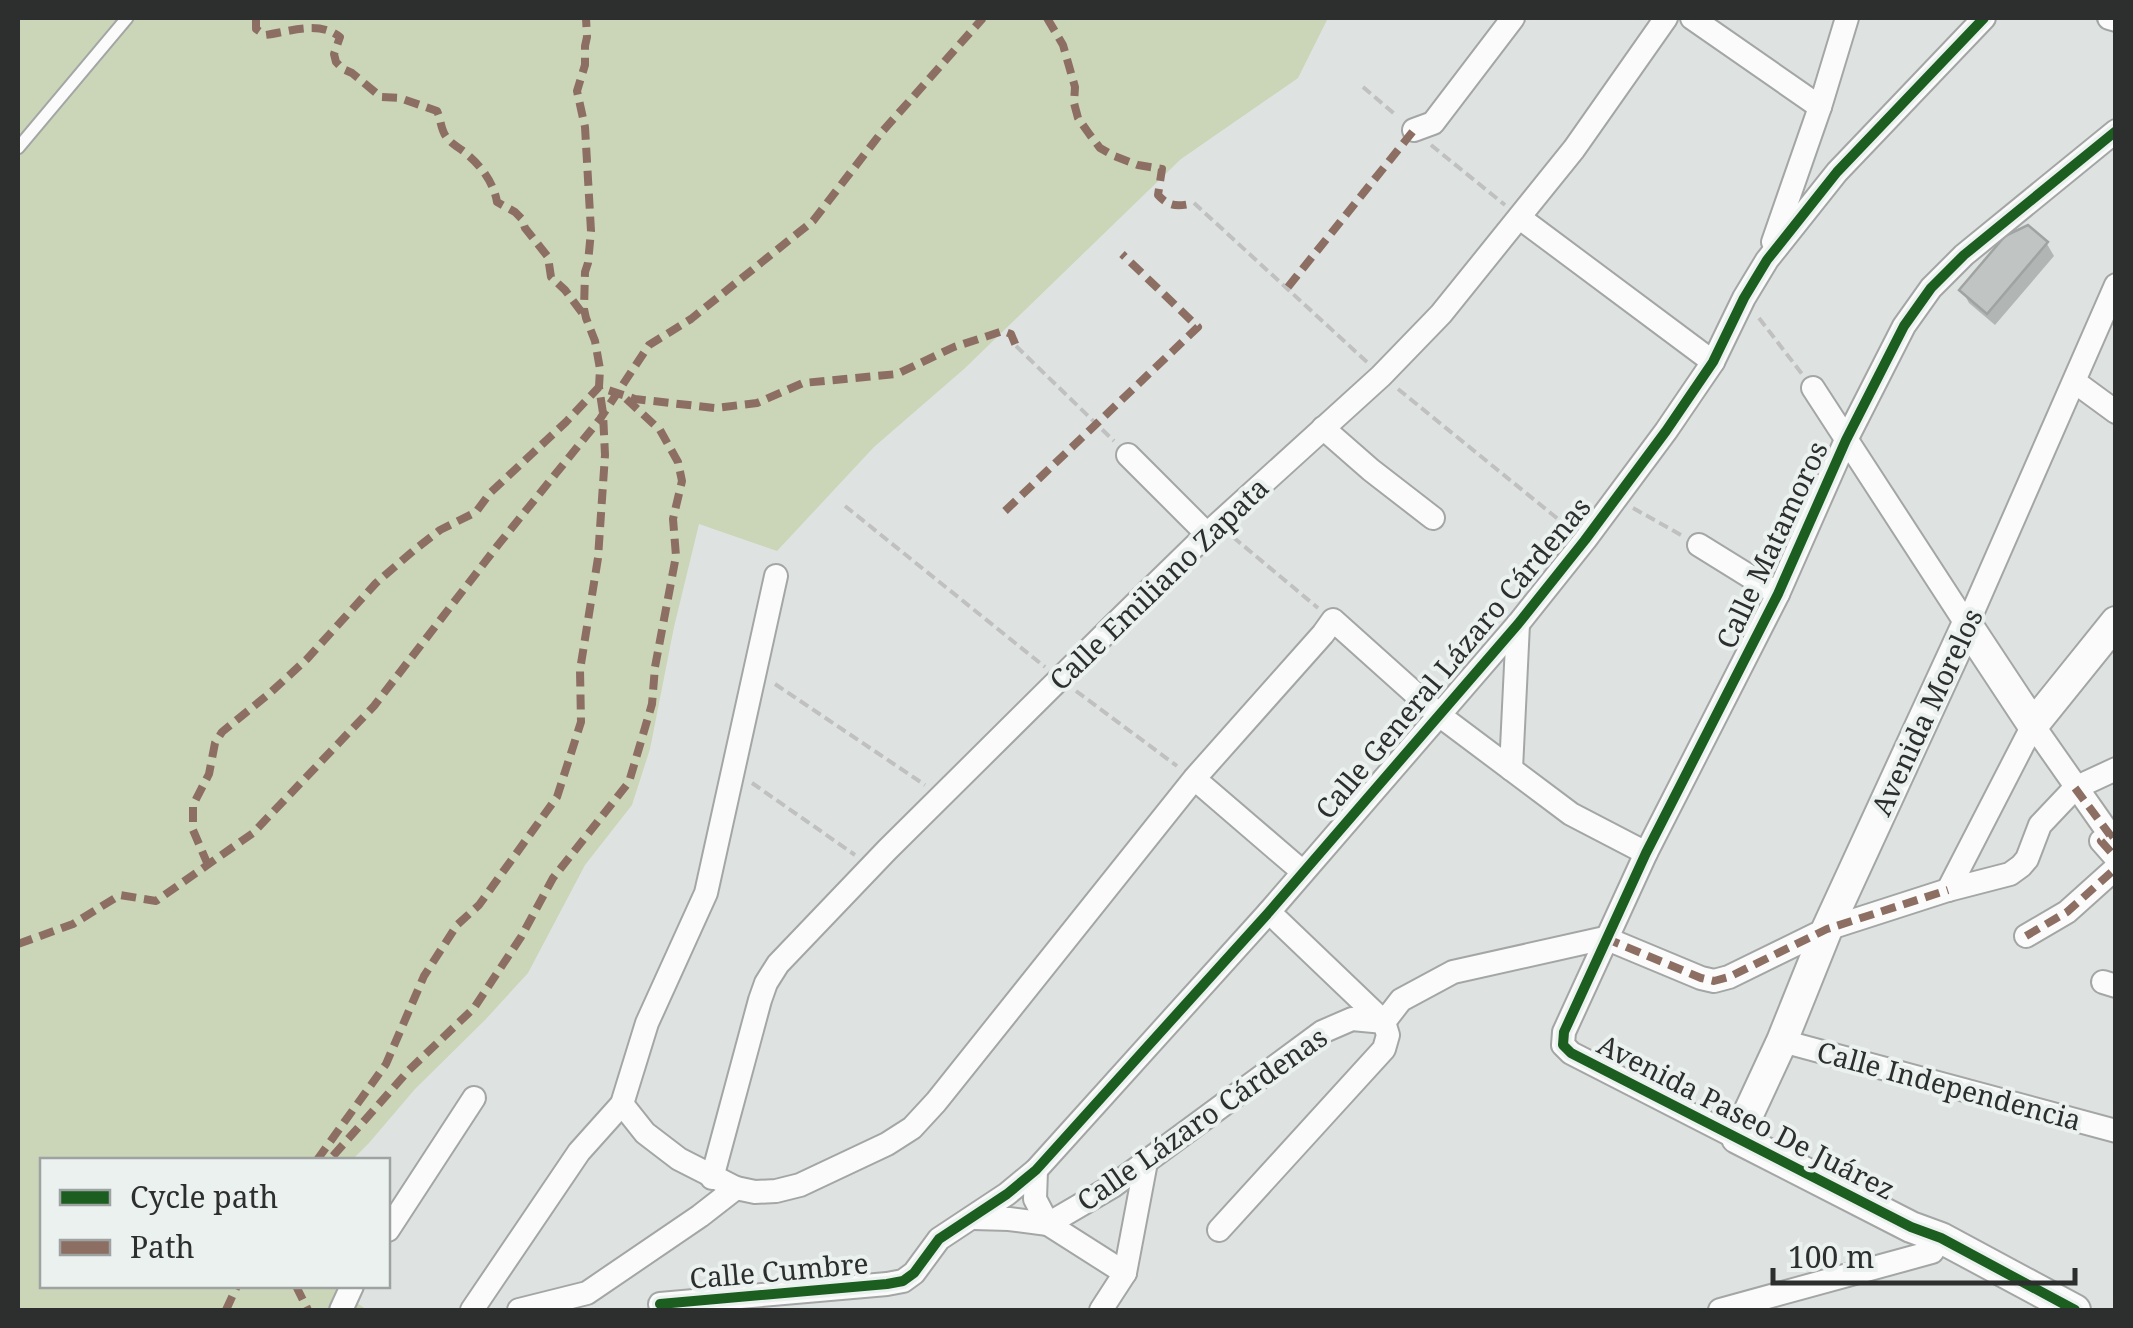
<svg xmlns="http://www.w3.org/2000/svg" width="2133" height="1328" font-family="'Noto Serif',serif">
	<rect width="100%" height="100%" fill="#dee3e1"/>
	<polygon fill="#cbd5b8" points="18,18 1328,18 1298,78 1181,159 964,369 874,447 777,551 699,524 674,627 650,749 632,805 585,865 528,973 485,1020 415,1089 369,1143 352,1160 42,1160 42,1286 333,1286 367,1310 18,1310"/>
	<polygon fill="#0003" points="2047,244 2054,256 1995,325 1969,303 1962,290"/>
	<polygon fill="#c0c4c3" stroke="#9fa3a2" stroke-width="2.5" points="2028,225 2048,242 1987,314 1959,290 2005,236"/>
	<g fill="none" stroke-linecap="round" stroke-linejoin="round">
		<defs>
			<polyline id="lane" points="18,148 127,18"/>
			<g id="street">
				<polyline points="1692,18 1820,107"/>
				<polyline points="2109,18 2116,20"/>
				<polyline points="1414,130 1433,123 1513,18"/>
				<polyline points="1520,218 1713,362"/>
				<polyline points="1773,242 1820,107 1847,18"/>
				<polyline points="2075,382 2116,412"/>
				<polyline points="1813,388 1967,625"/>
				<polyline points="1323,428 1371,470 1433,518"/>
				<polyline points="1128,455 1207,534"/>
				<polyline points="1699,545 1778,594"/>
				<polyline points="1967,625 2116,285"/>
				<polyline points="1511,769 1518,624"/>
				<polyline points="1204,787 1303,872"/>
				<polyline points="1948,890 2033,725 2110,835 2101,841 2116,858"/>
				<polyline points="2026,936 2067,912 2116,868"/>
				<polyline points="2103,982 2116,986"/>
				<polyline points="1782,1041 2116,1131"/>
				<polyline points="622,1104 645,1133 679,1159 736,1188 755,1192 776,1191 800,1185 887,1144 912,1128 936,1102 1194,779 1323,634 1333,620 1439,715 1571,814 1646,853"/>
				<polyline points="1737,1138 1571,1053 1563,1045 1564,1032 1646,853 1778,594 1846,440 1904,326 1931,288 1964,255 2116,131"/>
				<polyline points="1036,1170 1035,1199 1048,1224 1125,1273"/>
				<polyline points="712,1178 760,1000 766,983 778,964 887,850 1125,614 1207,534 1381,376 1441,314 1574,149 1666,18"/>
				<polyline points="973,1218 1009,1219 1048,1224 1113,1186 1322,1032 1352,1019 1384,1022 1401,1000 1453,972 1605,938 1701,978 1714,981 1729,977 1827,929 1948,890 2010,874 2021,866 2027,859 2040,825 2075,788 2116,769"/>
				<polyline points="388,1230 474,1098"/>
				<polyline points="1219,1230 1384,1049 1388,1035 1384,1022 1269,912"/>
				<polyline points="660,1304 887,1284 903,1281 914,1273 939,1239 1007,1194 1036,1170 1269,912 1518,624 1585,540 1666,431 1713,362 1744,298 1767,260 1837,172 1984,18"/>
				<polyline points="341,1310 352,1286"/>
				<polyline points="472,1310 579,1152 622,1104 647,1023 706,893 776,576"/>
				<polyline points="519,1310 587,1293 700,1216 736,1188"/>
				<polyline points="1101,1310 1125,1273 1146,1162"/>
				<polyline points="1720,1310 1932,1252 1941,1238"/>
			</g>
			<g id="secondary">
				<polyline points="1967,625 1827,929 1782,1041 1737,1138 1911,1227 1941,1238 2075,1310"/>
				<polyline points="1967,625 2033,725 2116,622"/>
			</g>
		</defs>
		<use href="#lane" stroke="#a3a6a5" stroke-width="15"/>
		<use href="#street" stroke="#a3a6a5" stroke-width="26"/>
		<use href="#secondary" stroke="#a3a6a5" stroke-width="34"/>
		<g stroke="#c0c0c0" stroke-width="4" stroke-dasharray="10 5" stroke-linecap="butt">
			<polyline points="1363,87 1397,116"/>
			<polyline points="1431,145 1505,205"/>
			<polyline points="1194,203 1368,363"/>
			<polyline points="1759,318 1802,374"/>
			<polyline points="1016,346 1114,441"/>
			<polyline points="1398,389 1569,528"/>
			<polyline points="845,506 1045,667"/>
			<polyline points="1633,508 1681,535"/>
			<polyline points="1233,537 1318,608"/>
			<polyline points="775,684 925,785"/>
			<polyline points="1076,691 1177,766"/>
			<polyline points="752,783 855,855"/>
		</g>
		<use href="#lane" stroke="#fafbfa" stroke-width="11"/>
		<use href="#street" stroke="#fafbfa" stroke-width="22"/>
		<use href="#secondary" stroke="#fafbfa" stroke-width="30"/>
		<g stroke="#8d6e63" stroke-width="8" stroke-dasharray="15 8" stroke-linecap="butt">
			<path d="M256 18V29L265 35C289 32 319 20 340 37L334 54 336 62 343 69 352 73 381 97 400 98 437 111C442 122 440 131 449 140 454 146 462 149 468 155 482 167 494 184 497 202L515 212 522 219 525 228 548 257 551 277 565 290 586 318"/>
			<path d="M1047 18 1063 45 1075 87 1074 103 1078 118 1090 135 1100 148 1114 156 1138 165 1162 169 1158 195C1169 207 1178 207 1194 203"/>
			<polyline points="1288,287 1414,130"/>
			<polyline points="1005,511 1198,327 1122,254"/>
			<polyline points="2075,788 2110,835 2101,841 2116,858"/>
			<polyline points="208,865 193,830 193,805 209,774 215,743 222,732 270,693 307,659 376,583 413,551 440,530 476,512 490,493 566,422 599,387 635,399 715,408 757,403 803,383 897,374 954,347 1003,331 1011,334 1016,346"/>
			<polyline points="2026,936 2067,912 2116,868"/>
			<polyline points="1605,938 1701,978 1714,981 1729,977 1827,929 1948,890"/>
			<polyline points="18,944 73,924 120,895 156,901 253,833 374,706 498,545 600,419 649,345 691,319 813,221 881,133 983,18"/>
			<polyline points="333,1156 409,1070 474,1008 521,937 553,878 629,782 652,704 655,667 676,556 673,519 682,481 678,462 660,430 622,395"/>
			<polyline points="317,1160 386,1064 424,976 457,925 479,905 557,797 581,722 580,670 598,558 605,455 603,413 599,387 600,369 595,341 586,318 584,309 585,272 588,263 591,231 585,127 577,91 585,65 585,46 587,37 586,18"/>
			<polyline points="296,1286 308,1310"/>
			<polyline points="226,1310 237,1286"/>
		</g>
		<defs>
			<g id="cycleway">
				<polyline points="660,1304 887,1284 903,1281 914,1273 939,1239 1007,1194 1036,1170 1269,912 1518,624 1585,540 1666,431 1713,362 1744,298 1767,260 1837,172 1984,18"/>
				<polyline points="2075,1310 1941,1238 1911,1227 1571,1053 1563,1045 1564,1032 1646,853 1778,594 1846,440 1904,326 1931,288 1964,255 2116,131"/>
			</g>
		</defs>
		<use href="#cycleway" stroke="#eaf1ef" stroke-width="16"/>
		<use href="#cycleway" stroke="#1b5e20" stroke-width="10"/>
	</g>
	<g text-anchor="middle" stroke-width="8" stroke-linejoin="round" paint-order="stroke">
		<g font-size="28" fill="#2c2f2e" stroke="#eaf1ef">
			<text transform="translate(1772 545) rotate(-65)" y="10">Calle Matamoros</text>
			<text transform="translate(1159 584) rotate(-44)" y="10">Calle Emiliano Zapata</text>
			<text transform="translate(1453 658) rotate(-50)" y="10">Calle General Lázaro Cárdenas</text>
			<text transform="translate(1927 712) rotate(-65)" y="10">Avenida Morelos</text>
			<text transform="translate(1949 1086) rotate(15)" y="10">Calle Independencia</text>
			<text transform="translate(1746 1117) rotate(27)" y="10">Avenida Paseo De Juárez</text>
			<text transform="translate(1202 1119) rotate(-35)" y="10">Calle Lázaro Cárdenas</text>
			<text transform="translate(779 1271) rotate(-5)" y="10">Calle Cumbre</text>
		</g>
	</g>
	<rect width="2133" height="1328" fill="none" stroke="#2c2f2e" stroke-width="40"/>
	<rect x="40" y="1158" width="350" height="130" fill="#eaf1ef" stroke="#9ea3a2" stroke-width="2.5"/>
	<rect x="60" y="1190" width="50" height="15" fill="#1b5e20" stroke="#9ea3a2" stroke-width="2.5"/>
	<text x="130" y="1208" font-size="30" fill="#2c2f2e">Cycle path</text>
	<rect x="60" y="1240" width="50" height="15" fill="#8d6e63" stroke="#9ea3a2" stroke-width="2.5"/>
	<text x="130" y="1258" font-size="30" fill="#2c2f2e">Path</text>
	<path d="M1773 1268v15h302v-15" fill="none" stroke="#2c2f2e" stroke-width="5"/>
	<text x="1788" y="1268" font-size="30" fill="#2c2f2e" stroke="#eaf1ef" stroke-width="8" paint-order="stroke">100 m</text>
</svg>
